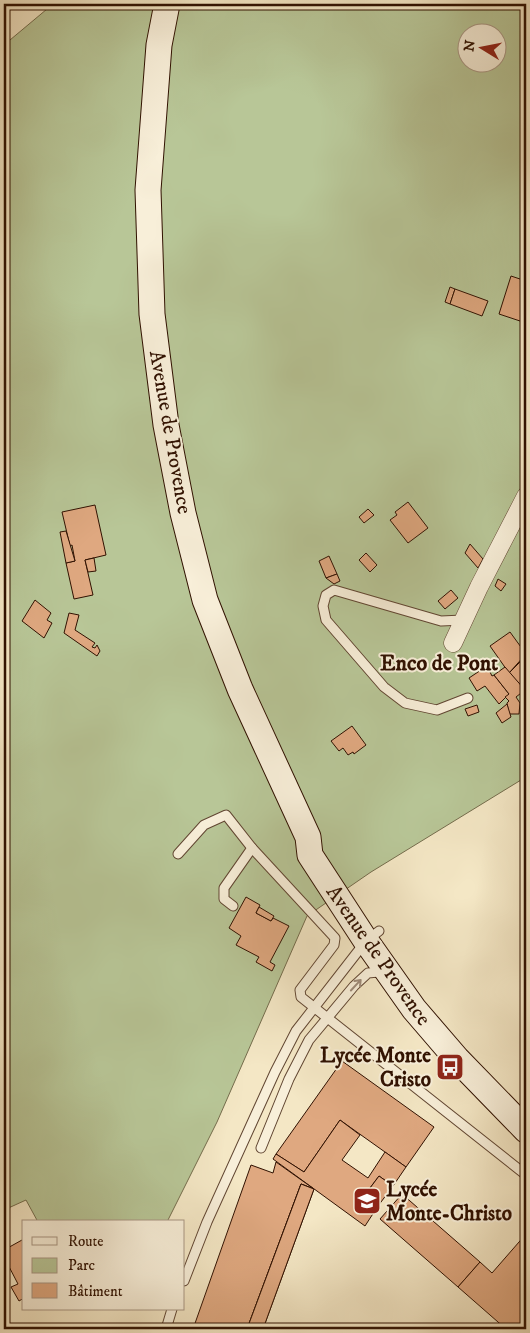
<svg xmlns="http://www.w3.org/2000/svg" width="530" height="1333" font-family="'IM FELL DW Pica',serif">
	<rect width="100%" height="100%" fill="#f4e7c5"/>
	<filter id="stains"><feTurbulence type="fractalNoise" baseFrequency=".004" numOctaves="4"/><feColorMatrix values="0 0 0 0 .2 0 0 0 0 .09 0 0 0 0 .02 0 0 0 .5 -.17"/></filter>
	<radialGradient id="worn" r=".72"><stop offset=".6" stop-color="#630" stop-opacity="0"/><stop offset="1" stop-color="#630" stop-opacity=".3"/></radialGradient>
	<path fill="#b8c697" stroke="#746c4c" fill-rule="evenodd" d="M53 4H526V784L521 780 371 872 307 916 217 1122 167 1222H38L26 1200 4 1210V45ZM468 32H498V62H468Z"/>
	<g fill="#dfa880" stroke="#301101">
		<polygon points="511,276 526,281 526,323 499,314"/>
		<polygon points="450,287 455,289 450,304 445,302"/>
		<polygon points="455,289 488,301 482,316 450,304"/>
		<polygon points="408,502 428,528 408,543 390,520 397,515 395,512"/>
		<polygon points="95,505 106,555 85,560 93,595 74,599 66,563 75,561 72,545 70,546 62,512"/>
		<polygon points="368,509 374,515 364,523 359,517"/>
		<polygon points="66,531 75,561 66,563 60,532"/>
		<polygon points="470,544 483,559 478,568 465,553"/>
		<polygon points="366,553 377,565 370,572 359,560"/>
		<polygon points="329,556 337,574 326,578 319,561"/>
		<polygon points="94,558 96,571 88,572 85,560"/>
		<polygon points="337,574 340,581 334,584 326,578"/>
		<polygon points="498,579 506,584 501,591 495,586"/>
		<polygon points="451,590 458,598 445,609 438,601"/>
		<polygon points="35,600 51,613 47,620 52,623 44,638 22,621"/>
		<polygon points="69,613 79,615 75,630 95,643 92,647 95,648 97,645 100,651 97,656 64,633"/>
		<polygon points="510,632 526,654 509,673 490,646"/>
		<polygon points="520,662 526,669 526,689 525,690 509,673"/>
		<polygon points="487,666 492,676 494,675 509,694 499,704 485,686 477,691 469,678"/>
		<polygon points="505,667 525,690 516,697 520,703 519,714 509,714 507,703 509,701 505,697 509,694 494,675"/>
		<polygon points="507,704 511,717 502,723 496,713"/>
		<polygon points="477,705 479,712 468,716 465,709"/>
		<polygon points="352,726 366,745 354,754 353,752 348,755 343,748 339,751 331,741"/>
		<polygon points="246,897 260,905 256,913 271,921 273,918 289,926 270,962 275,965 272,971 256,962 259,957 236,945 241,936 229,928"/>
		<polygon points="259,907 274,916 271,921 256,913"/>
		<polygon points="342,1061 434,1127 406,1167 340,1120 304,1172 276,1154"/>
		<polygon points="340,1120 360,1135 342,1160 368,1178 385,1152 406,1167 393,1186 379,1176 364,1196 378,1206 365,1226 273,1159 276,1154 304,1172"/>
		<polygon points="276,1162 314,1189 301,1184 247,1329 193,1329 251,1165 273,1173"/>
		<polygon points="379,1176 393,1186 378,1206 364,1196"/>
		<polygon points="301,1184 314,1189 263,1329 247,1329"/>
		<polygon points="301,1184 314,1189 263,1329 247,1329"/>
		<polygon points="402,1194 480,1262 458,1287 380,1219"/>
		<polygon points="526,1234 526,1329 506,1329 458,1287 480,1262 492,1273"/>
		<polygon points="22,1240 24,1243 24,1298 19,1301 11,1287 18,1284 4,1257 4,1250"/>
	</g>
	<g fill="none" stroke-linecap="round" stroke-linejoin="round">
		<defs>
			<g id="lane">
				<polyline points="463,620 441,621 334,590 326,595 323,606 326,620 384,687 405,703 437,710 468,698"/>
				<polyline points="178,854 204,825 226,815 252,848 335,938 334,945 300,990 301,997 526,1175"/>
				<polyline points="233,906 224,899 224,888 252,848"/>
				<polyline points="261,1148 289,1079 309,1040 354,986 368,973 379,972 384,975"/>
				<polyline points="184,1281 207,1222 275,1072 296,1031 366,941 379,931"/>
				<polyline points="166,1329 172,1309"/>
			</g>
			<polyline id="street" points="453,643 479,587 526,496"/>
			<polyline id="secondary" points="167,4 159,45 148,190 152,314 166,425 183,513 205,600 240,689 308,837 310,855 366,941 414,1009 457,1059 526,1130"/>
		</defs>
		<use href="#lane" stroke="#614632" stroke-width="11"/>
		<use href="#street" stroke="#614632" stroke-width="19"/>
		<use href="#secondary" stroke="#301101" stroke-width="27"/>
		<use href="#lane" stroke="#f8efd9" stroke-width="9"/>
		<use href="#street" stroke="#f8efd9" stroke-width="18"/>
		<use href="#secondary" stroke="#f8efd9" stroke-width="25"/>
	</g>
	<defs><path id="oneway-shaft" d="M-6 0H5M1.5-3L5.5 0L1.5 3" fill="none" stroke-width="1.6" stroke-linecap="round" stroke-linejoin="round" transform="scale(1.25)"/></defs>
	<use stroke="#9e8b78" href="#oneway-shaft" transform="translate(356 985) rotate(-47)"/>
	<defs>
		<symbol id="bus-square" viewBox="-11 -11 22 22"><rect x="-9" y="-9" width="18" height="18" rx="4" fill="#8f2418" stroke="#f8efd9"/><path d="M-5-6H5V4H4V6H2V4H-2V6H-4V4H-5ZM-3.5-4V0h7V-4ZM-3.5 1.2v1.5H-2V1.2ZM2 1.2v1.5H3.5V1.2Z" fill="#fff"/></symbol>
		<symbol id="school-square" viewBox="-11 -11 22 22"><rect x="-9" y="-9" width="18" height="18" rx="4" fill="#8f2418" stroke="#f8efd9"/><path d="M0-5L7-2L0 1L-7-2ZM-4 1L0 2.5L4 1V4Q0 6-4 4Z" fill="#fff"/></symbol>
	</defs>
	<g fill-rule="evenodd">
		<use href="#bus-square" x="434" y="1051" width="32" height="32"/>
		<use href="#school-square" x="351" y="1185" width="32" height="32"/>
	</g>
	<g text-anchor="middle" stroke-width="4" stroke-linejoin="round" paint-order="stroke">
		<g font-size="21" fill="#301101" stroke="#f8efd9">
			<text transform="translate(171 432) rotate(80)" y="7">Avenue de Provence</text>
			<text transform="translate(379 955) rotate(55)" y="7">Avenue de Provence</text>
		</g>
		<g font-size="21" font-weight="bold" fill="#301101" stroke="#f8efd9" text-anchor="end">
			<text x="431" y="1062">Lycée Monte<tspan x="431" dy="24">Cristo</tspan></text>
			<text x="386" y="1196" text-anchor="start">Lycée<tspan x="386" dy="24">Monte-Christo</tspan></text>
		</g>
		<g font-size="22" font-weight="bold" fill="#301101" stroke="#f8efd9">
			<text x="439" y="670">Enco de Pont</text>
		</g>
	</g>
	<rect width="530" height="1333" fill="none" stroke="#f4e7c5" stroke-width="20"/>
	<rect x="5" y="5" width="520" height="1323" fill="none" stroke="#301101" stroke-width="2.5"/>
	<rect x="10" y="10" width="510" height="1313" fill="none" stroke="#301101"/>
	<rect x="22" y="1220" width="162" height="90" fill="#f8efd9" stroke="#a89683"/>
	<rect x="32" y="1237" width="25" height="8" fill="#f8efd9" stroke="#a89683"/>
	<text x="68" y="1246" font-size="15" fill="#301101">Route</text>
	<rect x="32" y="1258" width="25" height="15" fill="#b8c697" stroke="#a89683"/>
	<text x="68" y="1270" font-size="15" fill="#301101">Parc</text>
	<rect x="32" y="1283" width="25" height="15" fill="#dfa880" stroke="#a89683"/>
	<text x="68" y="1296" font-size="15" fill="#301101">Bâtiment</text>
	<g transform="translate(482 48) rotate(280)"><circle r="24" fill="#f8efd9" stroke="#a89683"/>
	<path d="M0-4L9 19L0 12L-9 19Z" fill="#8f2418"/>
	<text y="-8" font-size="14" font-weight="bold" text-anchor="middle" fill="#301101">N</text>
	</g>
	<rect width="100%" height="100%" filter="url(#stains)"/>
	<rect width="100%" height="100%" fill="url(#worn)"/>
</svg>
